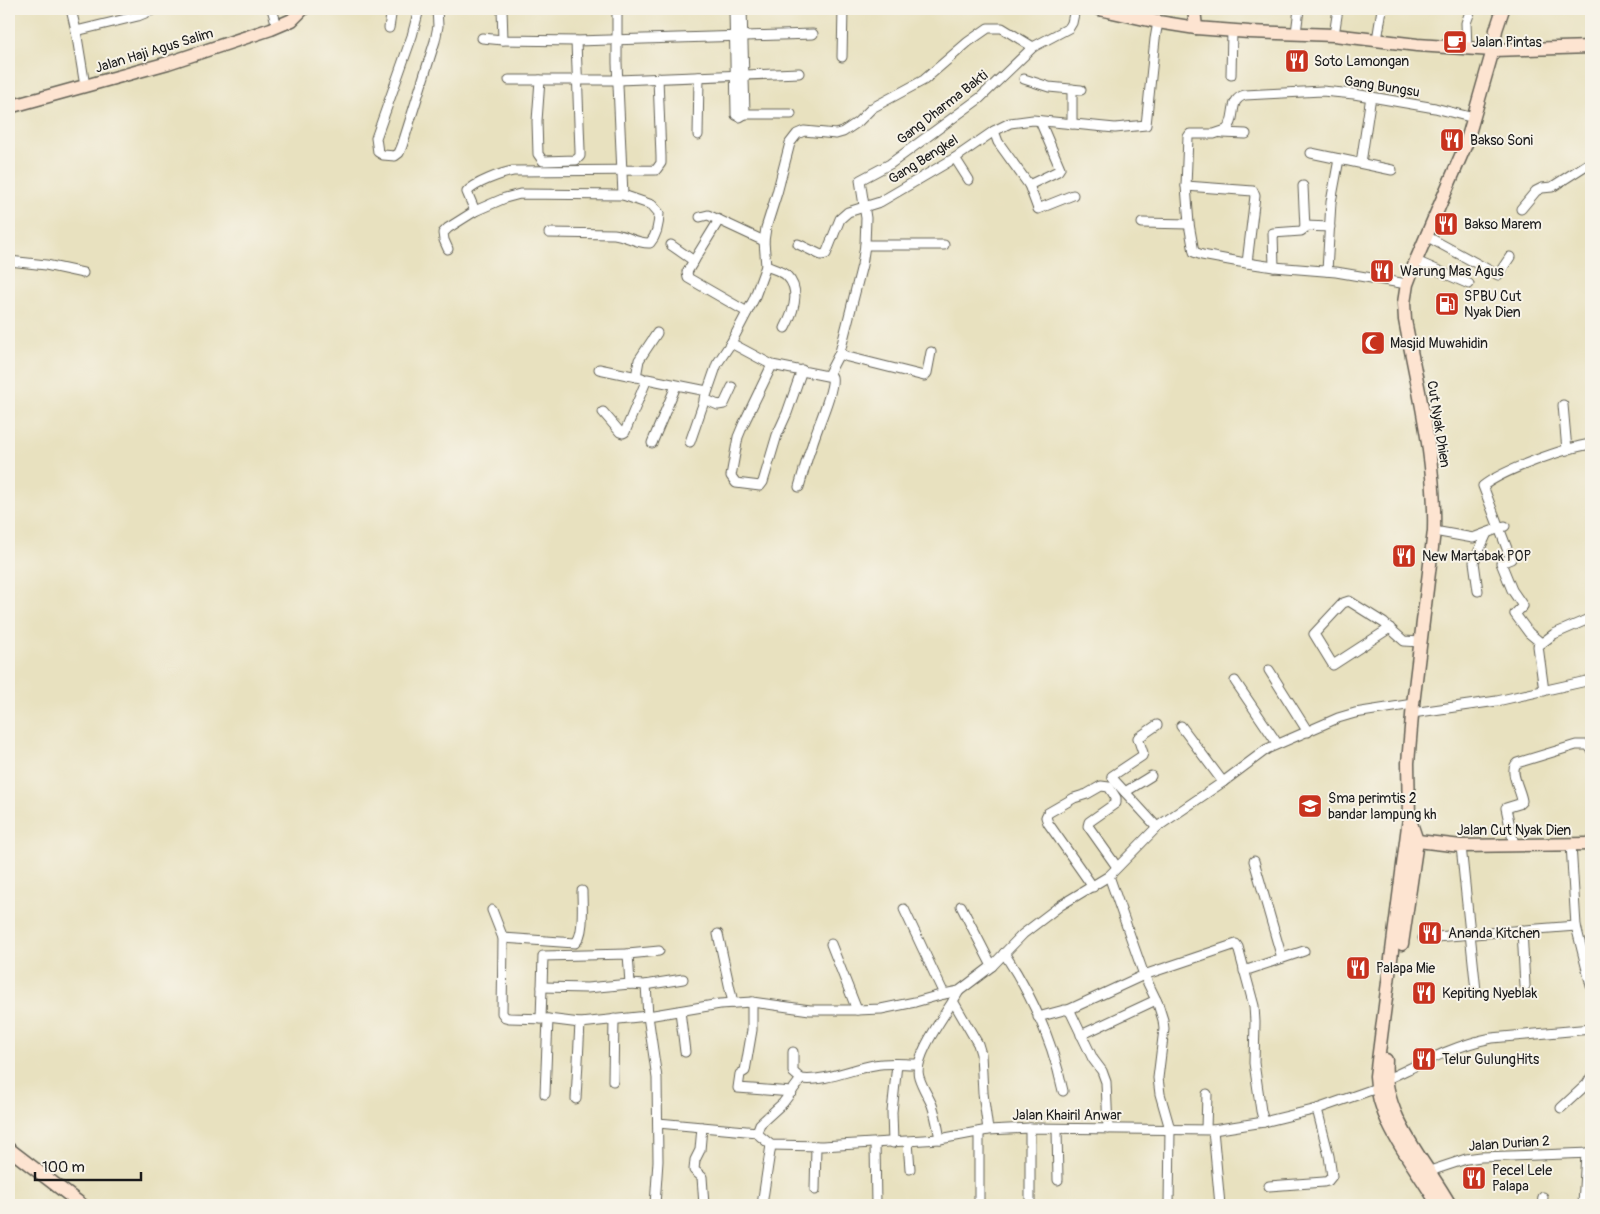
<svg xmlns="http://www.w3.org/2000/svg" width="1600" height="1214" font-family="Pangolin,sans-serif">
	<rect width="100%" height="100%" fill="#f7f3e8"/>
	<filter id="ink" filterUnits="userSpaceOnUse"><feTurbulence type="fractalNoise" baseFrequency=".02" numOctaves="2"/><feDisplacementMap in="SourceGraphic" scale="10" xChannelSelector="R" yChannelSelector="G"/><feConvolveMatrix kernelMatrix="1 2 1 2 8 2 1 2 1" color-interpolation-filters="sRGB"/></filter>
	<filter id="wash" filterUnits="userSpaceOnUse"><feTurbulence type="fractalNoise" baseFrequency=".0096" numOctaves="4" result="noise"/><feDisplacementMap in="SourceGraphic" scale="20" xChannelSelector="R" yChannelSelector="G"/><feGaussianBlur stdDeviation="1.12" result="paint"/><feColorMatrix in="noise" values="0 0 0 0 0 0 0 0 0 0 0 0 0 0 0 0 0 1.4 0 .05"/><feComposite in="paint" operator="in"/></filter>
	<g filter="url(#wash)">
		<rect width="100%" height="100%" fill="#e8e1bf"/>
	</g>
	<g filter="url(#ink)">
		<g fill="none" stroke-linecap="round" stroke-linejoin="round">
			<defs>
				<g id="street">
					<polyline points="71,9 76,31 85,86"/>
					<polyline points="272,9 277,26"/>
					<polyline points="419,9 412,36 376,138 378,152 383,155 395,156 399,153 402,146 435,41 438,26 437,9"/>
					<polyline points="502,9 503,40 576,41 813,34"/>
					<polyline points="617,9 617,63 623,195"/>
					<polyline points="734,9 736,112 736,115 740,117 745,114 742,9"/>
					<polyline points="389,28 392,9"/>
					<polyline points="76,31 138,16 155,9"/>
					<polyline points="1296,33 1299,9"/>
					<polyline points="1334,35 1338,9"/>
					<polyline points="482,38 503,40"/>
					<polyline points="1377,40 1382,9"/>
					<polyline points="1467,49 1466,23 1471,9"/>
					<polyline points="842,57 843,9"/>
					<polyline points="1231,75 1232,31"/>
					<polyline points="1024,79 1049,87 1081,90"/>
					<polyline points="509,80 618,80 799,73"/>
					<polyline points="540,80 537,121 538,154 543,161 576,160 580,156 580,151 576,41"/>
					<polyline points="9,94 12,106"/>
					<polyline points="745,114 791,114"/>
					<polyline points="1072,124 1072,89"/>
					<polyline points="994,131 998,142 1029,185 1058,171 1060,168 1040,121"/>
					<polyline points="1222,133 1246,134"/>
					<polyline points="698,135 699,77"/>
					<polyline points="1311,153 1392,170"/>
					<polyline points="955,158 969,180"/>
					<polyline points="1361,163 1371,96"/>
					<polyline points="1029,185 1038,209 1073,195"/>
					<polyline points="1186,186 1253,191 1255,196 1247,263"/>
					<polyline points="1521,209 1536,191 1542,188 1552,187 1591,162"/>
					<polyline points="700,217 708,215 719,220"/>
					<polyline points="1142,223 1189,224"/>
					<polyline points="1305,226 1330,227"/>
					<path d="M549 233 614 234C626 235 637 244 650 243 657 235 659 224 659 213L652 205 623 195 520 194 505 198 475 211 467 192C474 183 502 173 513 171L656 170 661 163V157L658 78"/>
					<polyline points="1426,236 1498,275 1510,257"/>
					<polyline points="798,244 821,255 826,254 840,219 848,212 880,202 955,158 994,131 1010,123 1033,120 1115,128 1146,125 1155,39 1158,22"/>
					<polyline points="671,245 694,261"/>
					<polyline points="865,245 944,245"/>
					<polyline points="448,249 444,240 443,233 448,228 475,211"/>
					<polyline points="9,261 46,265 83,273"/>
					<polyline points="1416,261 1469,284"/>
					<path d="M766 266C773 269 782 271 787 276 802 291 793 313 785 328"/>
					<polyline points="1274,267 1273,233 1301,231 1305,228 1303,186"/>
					<polyline points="1327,271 1331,202 1339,159"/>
					<path d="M1407 284 1336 272 1274 267 1240 262 1202 255 1194 252 1189 224 1186 186 1188 137 1190 134H1214L1226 130C1238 120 1227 99 1245 95L1322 91 1354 94 1435 108 1474 118"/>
					<polyline points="747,312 688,278 687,272 719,220 764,241"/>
					<path d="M731 343 772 365 832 377C835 389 816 430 812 445 807 458 803 473 799 487"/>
					<polyline points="931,352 927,373 924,376 848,357 841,354 840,352 862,265 865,245 866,218 860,180 890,164 980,98 1033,47 1069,28 1072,23 1075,9"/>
					<polyline points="772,365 743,425 738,437 731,476 736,483 760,486 763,482 777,435 787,413 802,370"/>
					<polyline points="599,369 642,378"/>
					<polyline points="828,375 840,352"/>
					<polyline points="636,377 639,360 657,333"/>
					<polyline points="704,399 718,405 724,404 732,387"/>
					<polyline points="1563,405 1567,450"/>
					<polyline points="603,412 620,432 623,433 625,432 647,379 707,391"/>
					<polyline points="690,442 717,364 731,343 754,299 766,266 764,241 766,228 777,193 790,143 797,134 804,131 836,134 843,132 858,122 872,108 924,80 968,42 988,28 1002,28 1033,47"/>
					<polyline points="652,443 676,386"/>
					<polyline points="1434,531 1473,538 1505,526"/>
					<polyline points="1478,591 1474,562 1487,533"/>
					<polyline points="1390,628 1333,665 1314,634 1343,603 1349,601 1384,623 1404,641 1421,642"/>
					<path d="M1541 643 1529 633 1515 614 1523 606 1512 590 1501 563 1511 559 1483 486C1503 470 1565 448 1591 444"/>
					<polyline points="1269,670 1308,732"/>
					<polyline points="1235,681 1277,743"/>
					<polyline points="1544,691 1538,646 1554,634 1591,618"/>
					<polyline points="1412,713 1497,701 1591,680"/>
					<polyline points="1157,725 1138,738 1143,753 1142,756 1112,776 1114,780 1157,827"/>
					<polyline points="1181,726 1223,782"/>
					<polyline points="1125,792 1151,776"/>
					<polyline points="1571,844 1576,926 1591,986"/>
					<path d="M1514 845 1506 808 1519 804 1522 801C1521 790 1508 771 1517 763L1576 745H1588L1591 749"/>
					<polyline points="1461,846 1476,991"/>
					<polyline points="1254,861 1282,958"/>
					<polyline points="1109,876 1144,975 1158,1004 1163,1020 1164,1029 1158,1078 1160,1094 1170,1129 1169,1205"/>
					<polyline points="1093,887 1048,823 1046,817 1048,813 1074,798 1087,794 1101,786 1109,787 1116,798 1116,803 1089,822 1088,826 1117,867"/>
					<polyline points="961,906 992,966"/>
					<polyline points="904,909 944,994"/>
					<polyline points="492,910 503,938 502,1013 505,1017 509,1018 548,1019 580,1023 648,1016 720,1004 752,1002 810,1010 857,1010 881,1009 915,1002 944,994 959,991 992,966 1023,934 1061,905 1109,876 1157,827 1223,782 1267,749 1338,718 1355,713 1413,704"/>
					<polyline points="1522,930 1525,986"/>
					<polyline points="718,934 733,1003"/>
					<path d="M503 938 575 943C585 936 582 903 582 891"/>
					<polyline points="1423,938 1576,926"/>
					<polyline points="831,944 857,1010"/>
					<path d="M1004 953C1031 994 1053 1043 1063 1091"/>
					<polyline points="628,954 659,951"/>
					<polyline points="1244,971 1304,951"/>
					<polyline points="646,985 648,1016 657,1078 658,1161 655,1205"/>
					<polyline points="542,987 587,988 630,984 645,985 683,979"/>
					<polyline points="953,1001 978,1044 981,1054 983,1093 988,1130"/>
					<polyline points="752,1002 752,1030 745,1071 740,1074 738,1088 792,1092"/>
					<polyline points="1068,1010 1144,975 1236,944 1238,947 1254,1006 1255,1022 1254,1063 1261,1111 1264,1122"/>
					<polyline points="680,1011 685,1052"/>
					<polyline points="1038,1017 1064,1010 1068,1010 1071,1013 1093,1059 1102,1071 1106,1082 1108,1129"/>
					<polyline points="541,1019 543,956 628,954 630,984"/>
					<polyline points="1081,1035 1156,1000"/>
					<polyline points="793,1052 793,1072 801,1079"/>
					<path d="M1385 1080C1420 1064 1455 1045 1492 1038L1591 1029"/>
					<polyline points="613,1081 614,1019"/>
					<polyline points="545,1094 548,1019"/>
					<polyline points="576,1099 580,1023"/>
					<polyline points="1561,1108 1587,1084 1591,1077"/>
					<polyline points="658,1123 757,1132"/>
					<polyline points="702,1127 700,1150 695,1160 694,1170 702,1177 704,1205"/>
					<polyline points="1030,1128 1030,1205"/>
					<polyline points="1057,1129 1058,1180"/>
					<polyline points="1206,1129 1207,1094"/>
					<polyline points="1213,1130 1220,1205"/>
					<polyline points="757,1132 760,1136 771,1145 822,1146 940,1139 988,1130 1030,1128 1213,1130 1264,1122 1317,1109 1377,1088"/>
					<path d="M757 1132 760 1124 783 1103 801 1079C823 1082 852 1069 874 1065 888 1062 903 1064 918 1064"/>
					<polyline points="979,1132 979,1205"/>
					<path d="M940 1139C938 1128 936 1116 932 1105 928 1096 922 1087 919 1077 912 1056 949 1010 959 991"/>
					<polyline points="908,1142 910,1169"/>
					<polyline points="893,1143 892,1112 897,1064"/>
					<polyline points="875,1144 876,1205"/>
					<polyline points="1430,1171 1466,1159 1481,1157 1591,1153"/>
					<polyline points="1269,1186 1324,1182 1328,1181 1332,1176 1329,1156 1317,1109"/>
					<polyline points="815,1190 816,1146"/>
					<polyline points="762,1205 771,1145"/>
					<polyline points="1542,1205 1543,1197"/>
					<polyline points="1583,1205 1586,1153"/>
				</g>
				<g id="secondary">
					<polyline points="1099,9 1158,22 1196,28 1249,32 1334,35 1417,45 1493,50 1591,47"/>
					<polyline points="1194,9 1196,28"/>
					<polyline points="9,107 168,63 271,29 292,20 303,9"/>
					<polyline points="1409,840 1461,846 1591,844"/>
					<polyline points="1402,944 1417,841 1411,823"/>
					<path d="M1386 1060C1381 1115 1425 1160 1450 1205"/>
					<polyline points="9,1149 82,1205"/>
					<path d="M1438 1205C1415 1164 1378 1125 1376 1076L1409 818 1408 763 1413 704 1434 531C1436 459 1418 390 1405 320L1404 303 1407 284 1417 258 1466 144 1493 50 1496 30 1503 9"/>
				</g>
			</defs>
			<use href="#street" stroke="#636155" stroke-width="11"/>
			<use href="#secondary" stroke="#636155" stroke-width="15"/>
			<use href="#street" stroke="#fff" stroke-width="9"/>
			<use href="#secondary" stroke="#fde4d1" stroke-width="12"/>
		</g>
	</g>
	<defs>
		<symbol id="cafe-square" viewBox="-11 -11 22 22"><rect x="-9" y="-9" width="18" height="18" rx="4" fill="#c8321e" stroke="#f7f3e8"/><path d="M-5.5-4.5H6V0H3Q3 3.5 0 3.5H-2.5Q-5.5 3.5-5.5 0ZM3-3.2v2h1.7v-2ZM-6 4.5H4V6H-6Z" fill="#fff"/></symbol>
		<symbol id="restaurant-square" viewBox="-11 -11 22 22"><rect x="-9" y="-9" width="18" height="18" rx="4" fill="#c8321e" stroke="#f7f3e8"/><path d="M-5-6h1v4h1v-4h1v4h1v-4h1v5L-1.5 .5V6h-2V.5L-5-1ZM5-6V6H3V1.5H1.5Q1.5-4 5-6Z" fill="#fff"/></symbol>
		<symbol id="fuel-square" viewBox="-11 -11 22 22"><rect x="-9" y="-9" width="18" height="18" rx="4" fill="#c8321e" stroke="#f7f3e8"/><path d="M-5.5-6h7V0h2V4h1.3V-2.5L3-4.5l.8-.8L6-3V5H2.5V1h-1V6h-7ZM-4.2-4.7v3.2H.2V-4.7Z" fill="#fff"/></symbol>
		<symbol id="mosque-square" viewBox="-11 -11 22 22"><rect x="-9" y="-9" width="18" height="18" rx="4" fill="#c8321e" stroke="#f7f3e8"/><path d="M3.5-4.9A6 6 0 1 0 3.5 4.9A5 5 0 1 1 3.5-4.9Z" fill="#fff"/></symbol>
		<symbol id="school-square" viewBox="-11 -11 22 22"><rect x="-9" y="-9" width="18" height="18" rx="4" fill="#c8321e" stroke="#f7f3e8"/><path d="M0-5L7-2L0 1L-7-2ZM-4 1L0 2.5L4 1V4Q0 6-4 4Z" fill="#fff"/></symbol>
	</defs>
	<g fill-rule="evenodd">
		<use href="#cafe-square" x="1441" y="28" width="28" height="28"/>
		<use href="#restaurant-square" x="1283" y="47" width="28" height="28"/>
		<use href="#restaurant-square" x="1438" y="126" width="28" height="28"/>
		<use href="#restaurant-square" x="1432" y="210" width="28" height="28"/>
		<use href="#restaurant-square" x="1368" y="257" width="28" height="28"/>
		<use href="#fuel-square" x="1433" y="290" width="28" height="28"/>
		<use href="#mosque-square" x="1359" y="329" width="28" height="28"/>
		<use href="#restaurant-square" x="1390" y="542" width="28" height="28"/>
		<use href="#school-square" x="1296" y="792" width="28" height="28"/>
		<use href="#restaurant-square" x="1416" y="919" width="28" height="28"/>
		<use href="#restaurant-square" x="1344" y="954" width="28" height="28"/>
		<use href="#restaurant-square" x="1410" y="979" width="28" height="28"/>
		<use href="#restaurant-square" x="1410" y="1045" width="28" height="28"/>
		<use href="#restaurant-square" x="1460" y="1164" width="28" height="28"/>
	</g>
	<g text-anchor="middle" stroke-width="4" stroke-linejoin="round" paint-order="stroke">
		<g font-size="14" fill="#1c1c1c" stroke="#f7f3e8" text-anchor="start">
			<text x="1472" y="47">Jalan Pintas</text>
			<text x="1314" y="66">Soto Lamongan</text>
			<text x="1470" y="145">Bakso Soni</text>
			<text x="1464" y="229">Bakso Marem</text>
			<text x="1400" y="276">Warung Mas Agus</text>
			<text x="1464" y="301">SPBU Cut<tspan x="1464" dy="16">Nyak Dien</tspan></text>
			<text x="1390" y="348">Masjid Muwahidin</text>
			<text x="1422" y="561">New Martabak POP</text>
			<text x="1328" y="803">Sma perimtis 2<tspan x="1328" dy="16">bandar lampung kh</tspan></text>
			<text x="1448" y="938">Ananda Kitchen</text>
			<text x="1376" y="973">Palapa Mie</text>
			<text x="1442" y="998">Kepiting Nyeblak</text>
			<text x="1442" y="1064">Telur GulungHits</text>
			<text x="1492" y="1175">Pecel Lele<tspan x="1492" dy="16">Palapa</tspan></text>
		</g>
		<g font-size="14" fill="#1c1c1c" stroke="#f7f3e8">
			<text transform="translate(154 50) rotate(-17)" y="5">Jalan Haji Agus Salim</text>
			<text transform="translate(1382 86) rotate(9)" y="5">Gang Bungsu</text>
			<text transform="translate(942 107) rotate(-38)" y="5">Gang Dharma Bakti</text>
			<text transform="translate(923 159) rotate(-32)" y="5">Gang Bengkel</text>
			<text transform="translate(1439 424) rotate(81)" y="5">Cut Nyak Dhien</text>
			<text x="1514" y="835">Jalan Cut Nyak Dien</text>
			<text x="1067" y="1120">Jalan Khairil Anwar</text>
			<text transform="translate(1509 1143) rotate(-4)" y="5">Jalan Durian 2</text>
		</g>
	</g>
	<rect width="1600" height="1214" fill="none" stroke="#f7f3e8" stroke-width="30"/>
	<path d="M35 1172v8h106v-8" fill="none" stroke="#1c1c1c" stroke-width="2.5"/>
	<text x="42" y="1172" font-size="15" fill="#1c1c1c" stroke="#f7f3e8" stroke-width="4" paint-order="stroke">100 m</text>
</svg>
